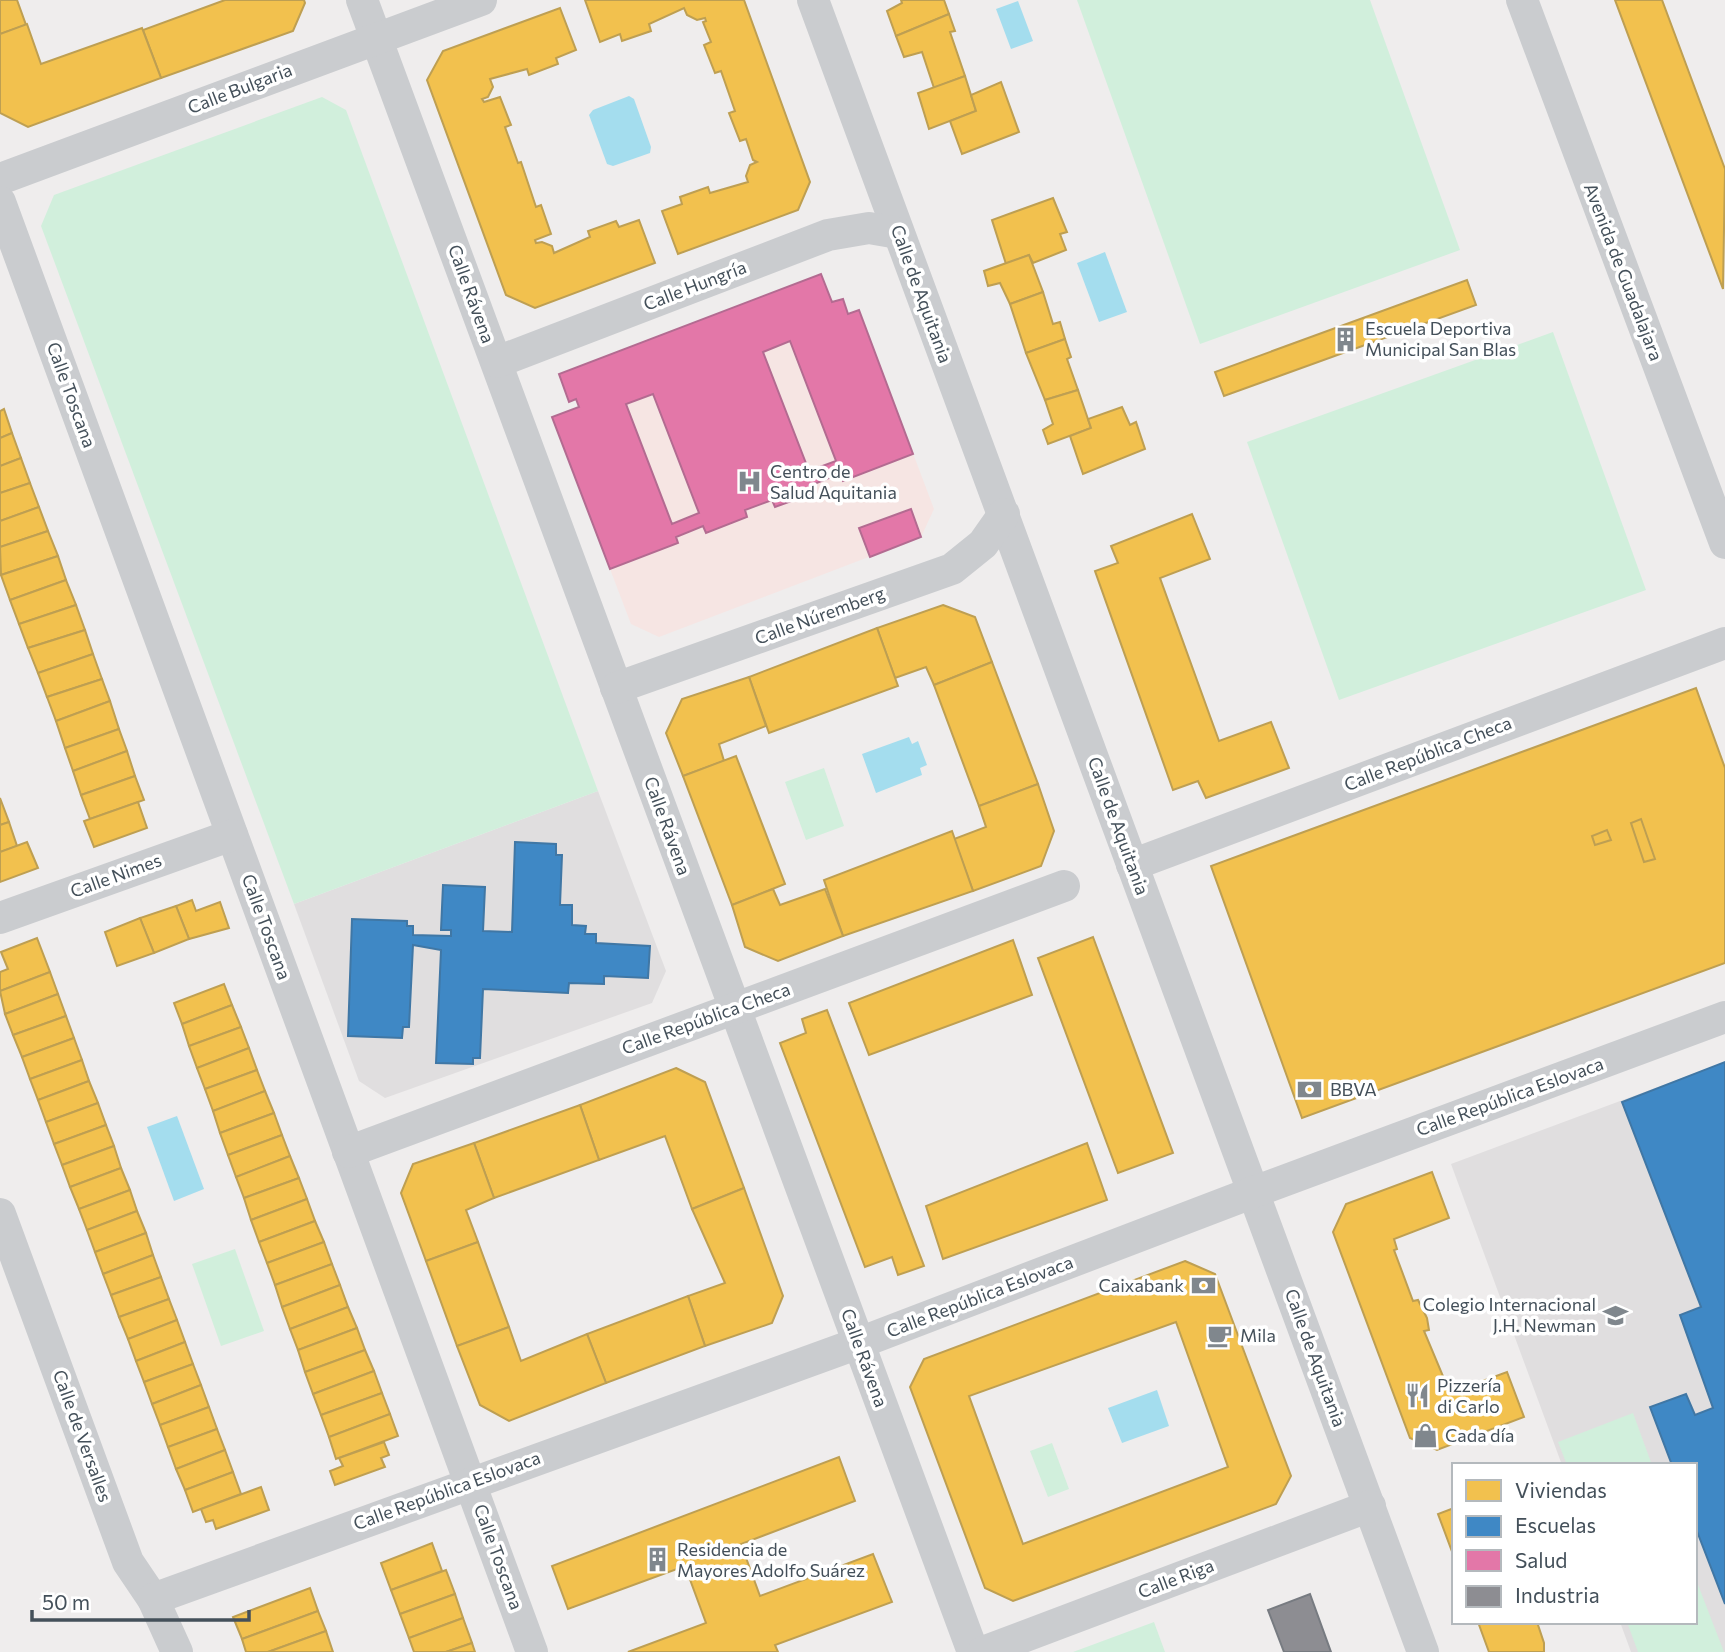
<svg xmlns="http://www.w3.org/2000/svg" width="1725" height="1652" font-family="Commissioner,sans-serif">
	<rect width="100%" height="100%" fill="#efeded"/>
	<g fill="#e0dedf">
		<polygon points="598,791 666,971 652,1003 385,1098 359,1081 294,904"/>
		<polygon points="1725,1062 1725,1652 1631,1652 1620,1622 1695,1622 1695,1465 1562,1465 1451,1164"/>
	</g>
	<polygon fill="#f6e5e3" points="821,274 832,302 843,299 848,314 859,310 934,509 921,537 659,637 631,624 552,417 579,407 576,400 569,402 559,374"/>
	<g fill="#d1efdc">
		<polygon points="1077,0 1370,0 1460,250 1200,344"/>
		<polygon points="322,97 346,110 598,791 294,904 41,226 54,195"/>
		<polygon points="1553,332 1646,590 1339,700 1247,442"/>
		<polygon points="824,768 844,826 806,840 785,782"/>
		<polygon points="235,1249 264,1331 221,1346 192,1264"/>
		<polygon points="1633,1413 1652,1465 1567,1465 1558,1442"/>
		<polygon points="1052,1443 1069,1489 1048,1497 1030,1451"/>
		<polygon points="1695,1577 1724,1652 1638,1652 1627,1622 1695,1622"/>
		<polygon points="1154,1622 1165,1652 1073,1652"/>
	</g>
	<g fill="#a4ddee">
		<polygon points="1018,1 1033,41 1011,49 996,9"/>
		<polygon points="629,96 634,99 651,147 650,153 613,166 607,164 589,115 593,110"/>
		<polygon points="1105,252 1127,312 1099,322 1077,263"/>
		<polygon points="909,737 912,744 918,741 927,765 920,768 922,775 876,793 862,754"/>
		<polygon points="177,1116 204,1189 174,1201 147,1127"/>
		<polygon points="1157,1390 1169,1426 1122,1443 1108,1408"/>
	</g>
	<g fill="#f2c14e" stroke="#be9f52" stroke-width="2" fill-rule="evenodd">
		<polygon points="0,0 17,0 26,25 0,34"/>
		<polygon points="225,0 304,0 305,3 293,31 161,78 143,30"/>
		<polygon points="585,0 744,0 810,182 798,210 678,254 662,211 682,204 680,197 708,187 710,193 748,182 746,176 750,165 757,162 753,160 746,139 740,141 729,113 735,111 721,71 715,73 704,45 711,42 703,22 706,21 705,18 697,20 687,15 684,8 649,24 651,31 622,41 620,34 600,42"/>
		<polygon points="901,0 944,0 949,14 896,36 887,11 902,3"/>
		<polygon points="1615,0 1662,0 1725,169 1723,289"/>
		<polygon points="560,8 576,50 556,58 558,64 529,75 527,69 490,79 493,87 488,97 482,99 484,102 500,97 511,125 505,127 518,163 521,162 536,207 541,205 551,234 535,240 536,243 542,242 552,246 554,253 590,237 588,231 616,221 619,227 639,220 655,263 535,308 506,295 427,80 443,51"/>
		<polygon points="949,14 955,31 950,32 965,76 934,88 922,52 904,57 896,36"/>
		<polygon points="27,24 41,64 142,28 161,78 28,127 0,113 0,34"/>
		<polygon points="965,76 976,111 929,129 918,93"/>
		<polygon points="1001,82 1019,132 962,154 950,121 976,111 971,95"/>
		<polygon points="1053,198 1067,232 1060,234 1066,250 1033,263 1029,255 1006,264 992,220"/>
		<polygon points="1029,255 1043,292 1010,304 1000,283 988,286 984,271"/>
		<polygon points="1467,280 1476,305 1224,396 1215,372"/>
		<polygon points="1043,292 1053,324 1060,322 1065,339 1026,353 1010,304"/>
		<polygon points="1065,339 1071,357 1067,359 1078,390 1045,400 1026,353"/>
		<polygon points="1078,390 1091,428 1048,444 1043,430 1053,424 1045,400"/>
		<polygon points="1122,407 1130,425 1136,422 1145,449 1083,474 1070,436 1091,428 1088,419"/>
		<polygon points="4,409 12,433 0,438 0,411"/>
		<polygon points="12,433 21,458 0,466 0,438"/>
		<polygon points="21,458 30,483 0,493 0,466"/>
		<polygon points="30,483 39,507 0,521 0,493"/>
		<polygon points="39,507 48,531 0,547 0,521"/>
		<polygon points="1192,514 1210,559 1160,578 1219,741 1271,722 1289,768 1206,798 1198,781 1173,790 1095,571 1118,563 1111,546"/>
		<polygon points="48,531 58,556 1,575 0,547"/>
		<polygon points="58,556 66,580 10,600 1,575"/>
		<polygon points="66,580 76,605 19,624 10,600"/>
		<polygon points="76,605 85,630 28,648 19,624"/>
		<polygon points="943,605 975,617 992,662 934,685 926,667 895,678 877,628"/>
		<polygon points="877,628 898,686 769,733 749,677"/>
		<polygon points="85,630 93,654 38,673 28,648"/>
		<polygon points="93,654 102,679 47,697 38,673"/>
		<polygon points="992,662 1038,784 979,806 934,685"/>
		<polygon points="749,677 766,726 719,744 724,761 683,776 666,733 682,699"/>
		<polygon points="102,679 110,701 56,721 47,697"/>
		<polygon points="1696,688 1725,768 1725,963 1302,1118 1211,866"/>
		<polygon points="110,701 119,729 65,748 56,721"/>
		<polygon points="119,729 127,751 73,771 65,748"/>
		<polygon points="127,751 135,776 81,795 73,771"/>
		<polygon points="736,756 785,884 732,905 683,776"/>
		<polygon points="135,776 144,800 90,819 81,795"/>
		<polygon points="1038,784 1054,831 1041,866 973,891 954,839 986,827 979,806"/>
		<polygon points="0,798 9,822 0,825"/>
		<polygon points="138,802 147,828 94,847 84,821"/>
		<polygon points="1641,819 1655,859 1644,862 1631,823"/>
		<polygon points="9,822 17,846 0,852 0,825"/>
		<polygon points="1607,830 1611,840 1595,845 1592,836"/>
		<polygon points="952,831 973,891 843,936 824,880"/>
		<polygon points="27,842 38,868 0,882 0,852"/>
		<polygon points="773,889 780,905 825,889 843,936 778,961 745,947 732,905"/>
		<polygon points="192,900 196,911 220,902 229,928 189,939 176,906"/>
		<polygon points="176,906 189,939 154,953 140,918"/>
		<polygon points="140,918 154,953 117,966 105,932"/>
		<polygon points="1093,937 1173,1153 1118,1173 1038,958"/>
		<polygon points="37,938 50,972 0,991 0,972 8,969 1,952"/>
		<polygon points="1013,940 1032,995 869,1055 849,1003"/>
		<polygon points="50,972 58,994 5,1014 0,991"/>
		<polygon points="224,984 232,1005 182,1024 174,1003"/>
		<polygon points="58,994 66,1016 13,1035 5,1014"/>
		<polygon points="232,1005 241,1027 189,1046 182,1024"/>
		<polygon points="827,1010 924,1266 898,1275 892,1257 865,1267 780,1043 806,1033 802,1019"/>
		<polygon points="66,1016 74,1038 22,1057 13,1035"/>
		<polygon points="241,1027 249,1048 197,1068 189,1046"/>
		<polygon points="74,1038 82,1060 30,1079 22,1057"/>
		<polygon points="249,1048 257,1070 205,1089 197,1068"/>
		<polygon points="82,1060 89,1081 38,1100 30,1079"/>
		<polygon points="676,1068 705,1082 744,1188 692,1209 665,1136 599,1160 580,1105"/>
		<polygon points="257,1070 265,1091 213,1111 205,1089"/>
		<polygon points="89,1081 98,1103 46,1122 38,1100"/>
		<polygon points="265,1091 274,1113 220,1133 213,1111"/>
		<polygon points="98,1103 106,1125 54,1144 46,1122"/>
		<polygon points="580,1105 599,1160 494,1198 474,1143"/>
		<polygon points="274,1113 282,1135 228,1155 220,1133"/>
		<polygon points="106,1125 114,1146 62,1165 54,1144"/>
		<polygon points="282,1135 290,1156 236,1177 228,1155"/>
		<polygon points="474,1143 494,1198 466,1210 478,1242 426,1261 401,1193 413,1164"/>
		<polygon points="1087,1143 1107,1200 943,1259 926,1206"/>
		<polygon points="114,1146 121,1168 70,1187 62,1165"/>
		<polygon points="290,1156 299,1178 244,1198 236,1177"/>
		<polygon points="121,1168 130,1190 79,1209 70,1187"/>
		<polygon points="1432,1172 1449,1218 1394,1239 1397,1249 1394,1250 1413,1301 1418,1300 1427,1318 1429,1330 1424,1331 1450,1393 1507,1372 1524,1417 1437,1450 1410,1438 1333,1232 1346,1204"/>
		<polygon points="299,1178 307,1199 251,1220 244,1198"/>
		<polygon points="744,1188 783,1296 772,1323 705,1346 688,1296 725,1283 692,1209"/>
		<polygon points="130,1190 137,1211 87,1230 79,1209"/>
		<polygon points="307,1199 315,1221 259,1242 251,1220"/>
		<polygon points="137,1211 146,1233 95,1252 87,1230"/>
		<polygon points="315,1221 324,1242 267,1263 259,1242"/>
		<polygon points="146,1233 153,1255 103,1274 95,1252"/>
		<polygon points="324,1242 332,1264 275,1285 267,1263"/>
		<polygon points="478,1242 509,1327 457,1346 426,1261"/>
		<polygon points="153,1255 161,1277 111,1295 103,1274"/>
		<path d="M1185 1261 1215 1274 1275 1434 1291 1476 1276 1504 1013 1601 985 1588 910 1387 924 1359ZM1176 1322 1228 1467 1023 1544 969 1396Z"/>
		<polygon points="332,1264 340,1285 282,1307 275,1285"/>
		<polygon points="161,1277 169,1299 119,1317 111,1295"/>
		<polygon points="340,1285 348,1307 290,1329 282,1307"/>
		<polygon points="688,1296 705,1346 606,1383 587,1334"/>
		<polygon points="169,1299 177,1320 128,1339 119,1317"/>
		<polygon points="348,1307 357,1328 298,1350 290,1329"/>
		<polygon points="177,1320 185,1342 136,1361 128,1339"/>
		<polygon points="509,1327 521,1361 587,1334 606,1383 509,1421 480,1405 457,1346"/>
		<polygon points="357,1328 365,1350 305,1372 298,1350"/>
		<polygon points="185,1342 193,1364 144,1382 136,1361"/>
		<polygon points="365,1350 374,1371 313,1394 305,1372"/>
		<polygon points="193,1364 201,1385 152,1404 144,1382"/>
		<polygon points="374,1371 382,1393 321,1415 313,1394"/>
		<polygon points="201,1385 209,1407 160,1425 152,1404"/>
		<polygon points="382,1393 390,1414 329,1437 321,1415"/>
		<polygon points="209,1407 217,1429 168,1447 160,1425"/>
		<polygon points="390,1414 398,1436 336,1459 329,1437"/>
		<polygon points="217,1429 225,1450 176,1469 168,1447"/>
		<polygon points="384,1442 389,1455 381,1458 385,1467 335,1485 330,1471 343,1466 339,1458"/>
		<polygon points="225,1450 233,1472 185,1490 176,1469"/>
		<polygon points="839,1457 855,1501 741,1544 760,1596 873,1554 892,1602 775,1645 778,1652 628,1652 706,1623 685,1566 568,1609 552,1566"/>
		<polygon points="233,1472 241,1494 193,1512 185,1490"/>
		<polygon points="261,1487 269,1510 216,1529 213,1520 206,1522 201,1509"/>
		<polygon points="1454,1508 1454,1557 1438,1514"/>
		<polygon points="432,1543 442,1571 391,1590 381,1563"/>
		<polygon points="446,1570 455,1594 400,1614 391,1590"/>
		<polygon points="310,1588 318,1611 242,1639 233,1617"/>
		<polygon points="455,1594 463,1618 409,1638 400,1614"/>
		<polygon points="318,1611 326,1631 268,1652 246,1652 242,1639"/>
		<polygon points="463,1618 472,1643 446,1652 414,1652 409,1638"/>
		<polygon points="1478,1622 1537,1622 1544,1643 1544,1652 1489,1652"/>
		<polygon points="326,1631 333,1652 268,1652"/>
		<polygon points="472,1643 475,1652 446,1652"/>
	</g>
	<g fill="#3f88c5" stroke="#4077a5" stroke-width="2">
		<polygon points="515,842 556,844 556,855 562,855 560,905 572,905 572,925 586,926 585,934 596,934 596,943 650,946 648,978 604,976 604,984 569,983 568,993 483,989 480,1058 473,1058 473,1064 436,1063 441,950 413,945 409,1027 403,1027 402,1038 348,1036 352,919 407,921 407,926 413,926 413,935 451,936 451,930 441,930 443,885 485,887 483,931 512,932"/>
		<polygon points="1725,1062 1725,1604 1695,1526 1695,1465 1672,1465 1650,1407 1686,1394 1695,1415 1713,1408 1680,1315 1701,1307 1622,1102"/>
	</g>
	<g fill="#e377a8" stroke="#b36b91" stroke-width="2" fill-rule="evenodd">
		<path d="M821 274 832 302 843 299 848 314 859 310 913 454 843 481 841 473 814 484 816 492 775 507 772 500 745 510 747 517 706 533 703 526 676 537 678 543 610 569 552 417 579 407 576 399 569 402 559 374ZM790 341 836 461 809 471 763 352ZM653 394 699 513 672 524 626 404Z"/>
		<polygon points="911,509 921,537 870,557 859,528"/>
	</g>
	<polygon fill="#8d8d92" stroke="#777b81" stroke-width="2" points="1310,1594 1331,1652 1284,1652 1268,1610"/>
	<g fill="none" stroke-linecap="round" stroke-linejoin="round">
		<g stroke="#cacccf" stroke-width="32">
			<polyline points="362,0 973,1652"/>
			<polyline points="813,0 1423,1652"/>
			<polyline points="1522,0 1725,543"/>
			<polyline points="0,179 481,0"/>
			<polyline points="0,202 532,1652"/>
			<polyline points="497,362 828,235 869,228 898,233"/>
			<polyline points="616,688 952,569 983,544 1004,514"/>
			<polyline points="1132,865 1725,643"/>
			<polyline points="0,918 232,835"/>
			<polyline points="348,1152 1064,886"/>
			<polyline points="0,1214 128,1562 153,1599 177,1652"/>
			<polyline points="153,1599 859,1343 1254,1192 1725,1017"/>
			<polyline points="983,1652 1370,1506"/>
		</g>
	</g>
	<defs>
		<symbol id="building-bare" viewBox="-9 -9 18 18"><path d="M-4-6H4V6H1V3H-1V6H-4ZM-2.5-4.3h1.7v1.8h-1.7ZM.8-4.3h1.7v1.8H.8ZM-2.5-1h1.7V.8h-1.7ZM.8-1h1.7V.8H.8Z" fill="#80878d" stroke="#fff" stroke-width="2.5" paint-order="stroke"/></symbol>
		<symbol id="hospital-bare" viewBox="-9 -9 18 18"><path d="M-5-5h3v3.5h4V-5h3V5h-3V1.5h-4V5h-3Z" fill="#80878d" stroke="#fff" stroke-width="2.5" paint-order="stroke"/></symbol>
		<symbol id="bank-bare" viewBox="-9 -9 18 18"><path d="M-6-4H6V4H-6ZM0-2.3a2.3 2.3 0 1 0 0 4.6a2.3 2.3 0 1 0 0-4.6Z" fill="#80878d" stroke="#fff" stroke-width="2.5" paint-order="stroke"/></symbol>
		<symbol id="school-bare" viewBox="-9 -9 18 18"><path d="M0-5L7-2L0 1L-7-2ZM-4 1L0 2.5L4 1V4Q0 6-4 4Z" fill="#80878d" stroke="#fff" stroke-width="2.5" paint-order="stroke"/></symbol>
		<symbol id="cafe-bare" viewBox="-9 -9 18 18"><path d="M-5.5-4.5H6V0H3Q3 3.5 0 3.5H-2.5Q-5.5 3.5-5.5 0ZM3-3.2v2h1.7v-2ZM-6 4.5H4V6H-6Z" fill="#80878d" stroke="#fff" stroke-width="2.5" paint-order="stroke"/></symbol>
		<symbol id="restaurant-bare" viewBox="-9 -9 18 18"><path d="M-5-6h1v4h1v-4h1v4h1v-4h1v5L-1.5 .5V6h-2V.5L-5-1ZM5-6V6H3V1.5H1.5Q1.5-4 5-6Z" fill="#80878d" stroke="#fff" stroke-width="2.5" paint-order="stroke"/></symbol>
		<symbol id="shop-bare" viewBox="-9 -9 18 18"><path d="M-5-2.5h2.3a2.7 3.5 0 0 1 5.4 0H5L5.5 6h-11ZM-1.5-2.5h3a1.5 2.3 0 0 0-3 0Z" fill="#80878d" stroke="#fff" stroke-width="2.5" paint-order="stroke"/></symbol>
	</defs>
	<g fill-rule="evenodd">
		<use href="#building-bare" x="1328" y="322" width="35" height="35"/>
		<use href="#hospital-bare" x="732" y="464" width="35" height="35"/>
		<use href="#bank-bare" x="1292" y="1072" width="35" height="35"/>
		<use href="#bank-bare" x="1186" y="1268" width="35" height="35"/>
		<use href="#school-bare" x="1598" y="1298" width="35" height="35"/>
		<use href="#cafe-bare" x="1202" y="1318" width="35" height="35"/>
		<use href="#restaurant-bare" x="1400" y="1378" width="35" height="35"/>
		<use href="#shop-bare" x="1408" y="1418" width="35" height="35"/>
		<use href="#building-bare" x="640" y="1542" width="35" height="35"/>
	</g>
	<g text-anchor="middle" stroke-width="7" stroke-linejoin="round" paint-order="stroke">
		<g font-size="18" fill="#44505a" stroke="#fff">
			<text transform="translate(240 89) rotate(-21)" y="6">Calle Bulgaria</text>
			<text transform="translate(1623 272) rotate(69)" y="6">Avenida de Guadalajara</text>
			<text transform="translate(695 286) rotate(-21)" y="6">Calle Hungría</text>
			<text transform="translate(471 294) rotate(70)" y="6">Calle Rávena</text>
			<text transform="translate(921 294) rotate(70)" y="6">Calle de Aquitania</text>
			<text transform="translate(71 395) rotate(70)" y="6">Calle Toscana</text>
			<text transform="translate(820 616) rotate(-20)" y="6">Calle Núremberg</text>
			<text transform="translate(1428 754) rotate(-21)" y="6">Calle República Checa</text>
			<text transform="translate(667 826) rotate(70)" y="6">Calle Rávena</text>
			<text transform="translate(1118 826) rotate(70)" y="6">Calle de Aquitania</text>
			<text transform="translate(116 876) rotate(-20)" y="6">Calle Nimes</text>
			<text transform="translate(266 927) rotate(70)" y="6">Calle Toscana</text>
			<text transform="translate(706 1019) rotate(-20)" y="6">Calle República Checa</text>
			<text transform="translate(1510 1097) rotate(-20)" y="6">Calle República Eslovaca</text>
			<text transform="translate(980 1297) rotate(-21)" y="6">Calle República Eslovaca</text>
			<text transform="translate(864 1358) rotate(70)" y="6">Calle Rávena</text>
			<text transform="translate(1315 1358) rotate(70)" y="6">Calle de Aquitania</text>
			<text transform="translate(82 1436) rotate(70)" y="6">Calle de Versalles</text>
			<text transform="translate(447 1491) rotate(-20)" y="6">Calle República Eslovaca</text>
			<text transform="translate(498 1557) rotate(70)" y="6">Calle Toscana</text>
			<text transform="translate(1176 1579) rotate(-21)" y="6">Calle Riga</text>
		</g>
		<g font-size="18" fill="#44505a" stroke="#fff" text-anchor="start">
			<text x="1365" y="335">Escuela Deportiva<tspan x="1365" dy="21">Municipal San Blas</tspan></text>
			<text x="770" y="478">Centro de<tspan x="770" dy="21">Salud Aquitania</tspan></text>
			<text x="1330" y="1096">BBVA</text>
			<text x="1184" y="1292" text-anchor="end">Caixabank</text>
			<text x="1596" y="1311" text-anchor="end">Colegio Internacional<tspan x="1596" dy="21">J.H. Newman</tspan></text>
			<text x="1240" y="1342">Mila</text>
			<text x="1437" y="1392">Pizzería<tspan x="1437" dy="21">di Carlo</tspan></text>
			<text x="1445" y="1442">Cada día</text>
			<text x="677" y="1556">Residencia de<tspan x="677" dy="21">Mayores Adolfo Suárez</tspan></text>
		</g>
	</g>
	<rect x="1452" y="1463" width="245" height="161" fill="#ffffff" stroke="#b4b9bd" stroke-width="2"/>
	<rect x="1466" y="1480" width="35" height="21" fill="#f2c14e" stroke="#b4b9bd" stroke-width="2"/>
	<text x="1515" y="1498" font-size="21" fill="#44505a">Viviendas</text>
	<rect x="1466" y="1516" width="35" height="21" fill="#3f88c5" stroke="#b4b9bd" stroke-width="2"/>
	<text x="1515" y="1533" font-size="21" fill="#44505a">Escuelas</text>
	<rect x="1466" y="1550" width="35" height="21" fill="#e377a8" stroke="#b4b9bd" stroke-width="2"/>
	<text x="1515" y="1568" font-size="21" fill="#44505a">Salud</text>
	<rect x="1466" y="1586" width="35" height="21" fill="#8d8d92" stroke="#b4b9bd" stroke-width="2"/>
	<text x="1515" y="1603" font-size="21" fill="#44505a">Industria</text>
	<path d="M32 1610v10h217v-10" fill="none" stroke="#44505a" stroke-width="3.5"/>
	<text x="42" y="1610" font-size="21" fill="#44505a" stroke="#ffffff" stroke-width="5" paint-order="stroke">50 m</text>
</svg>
